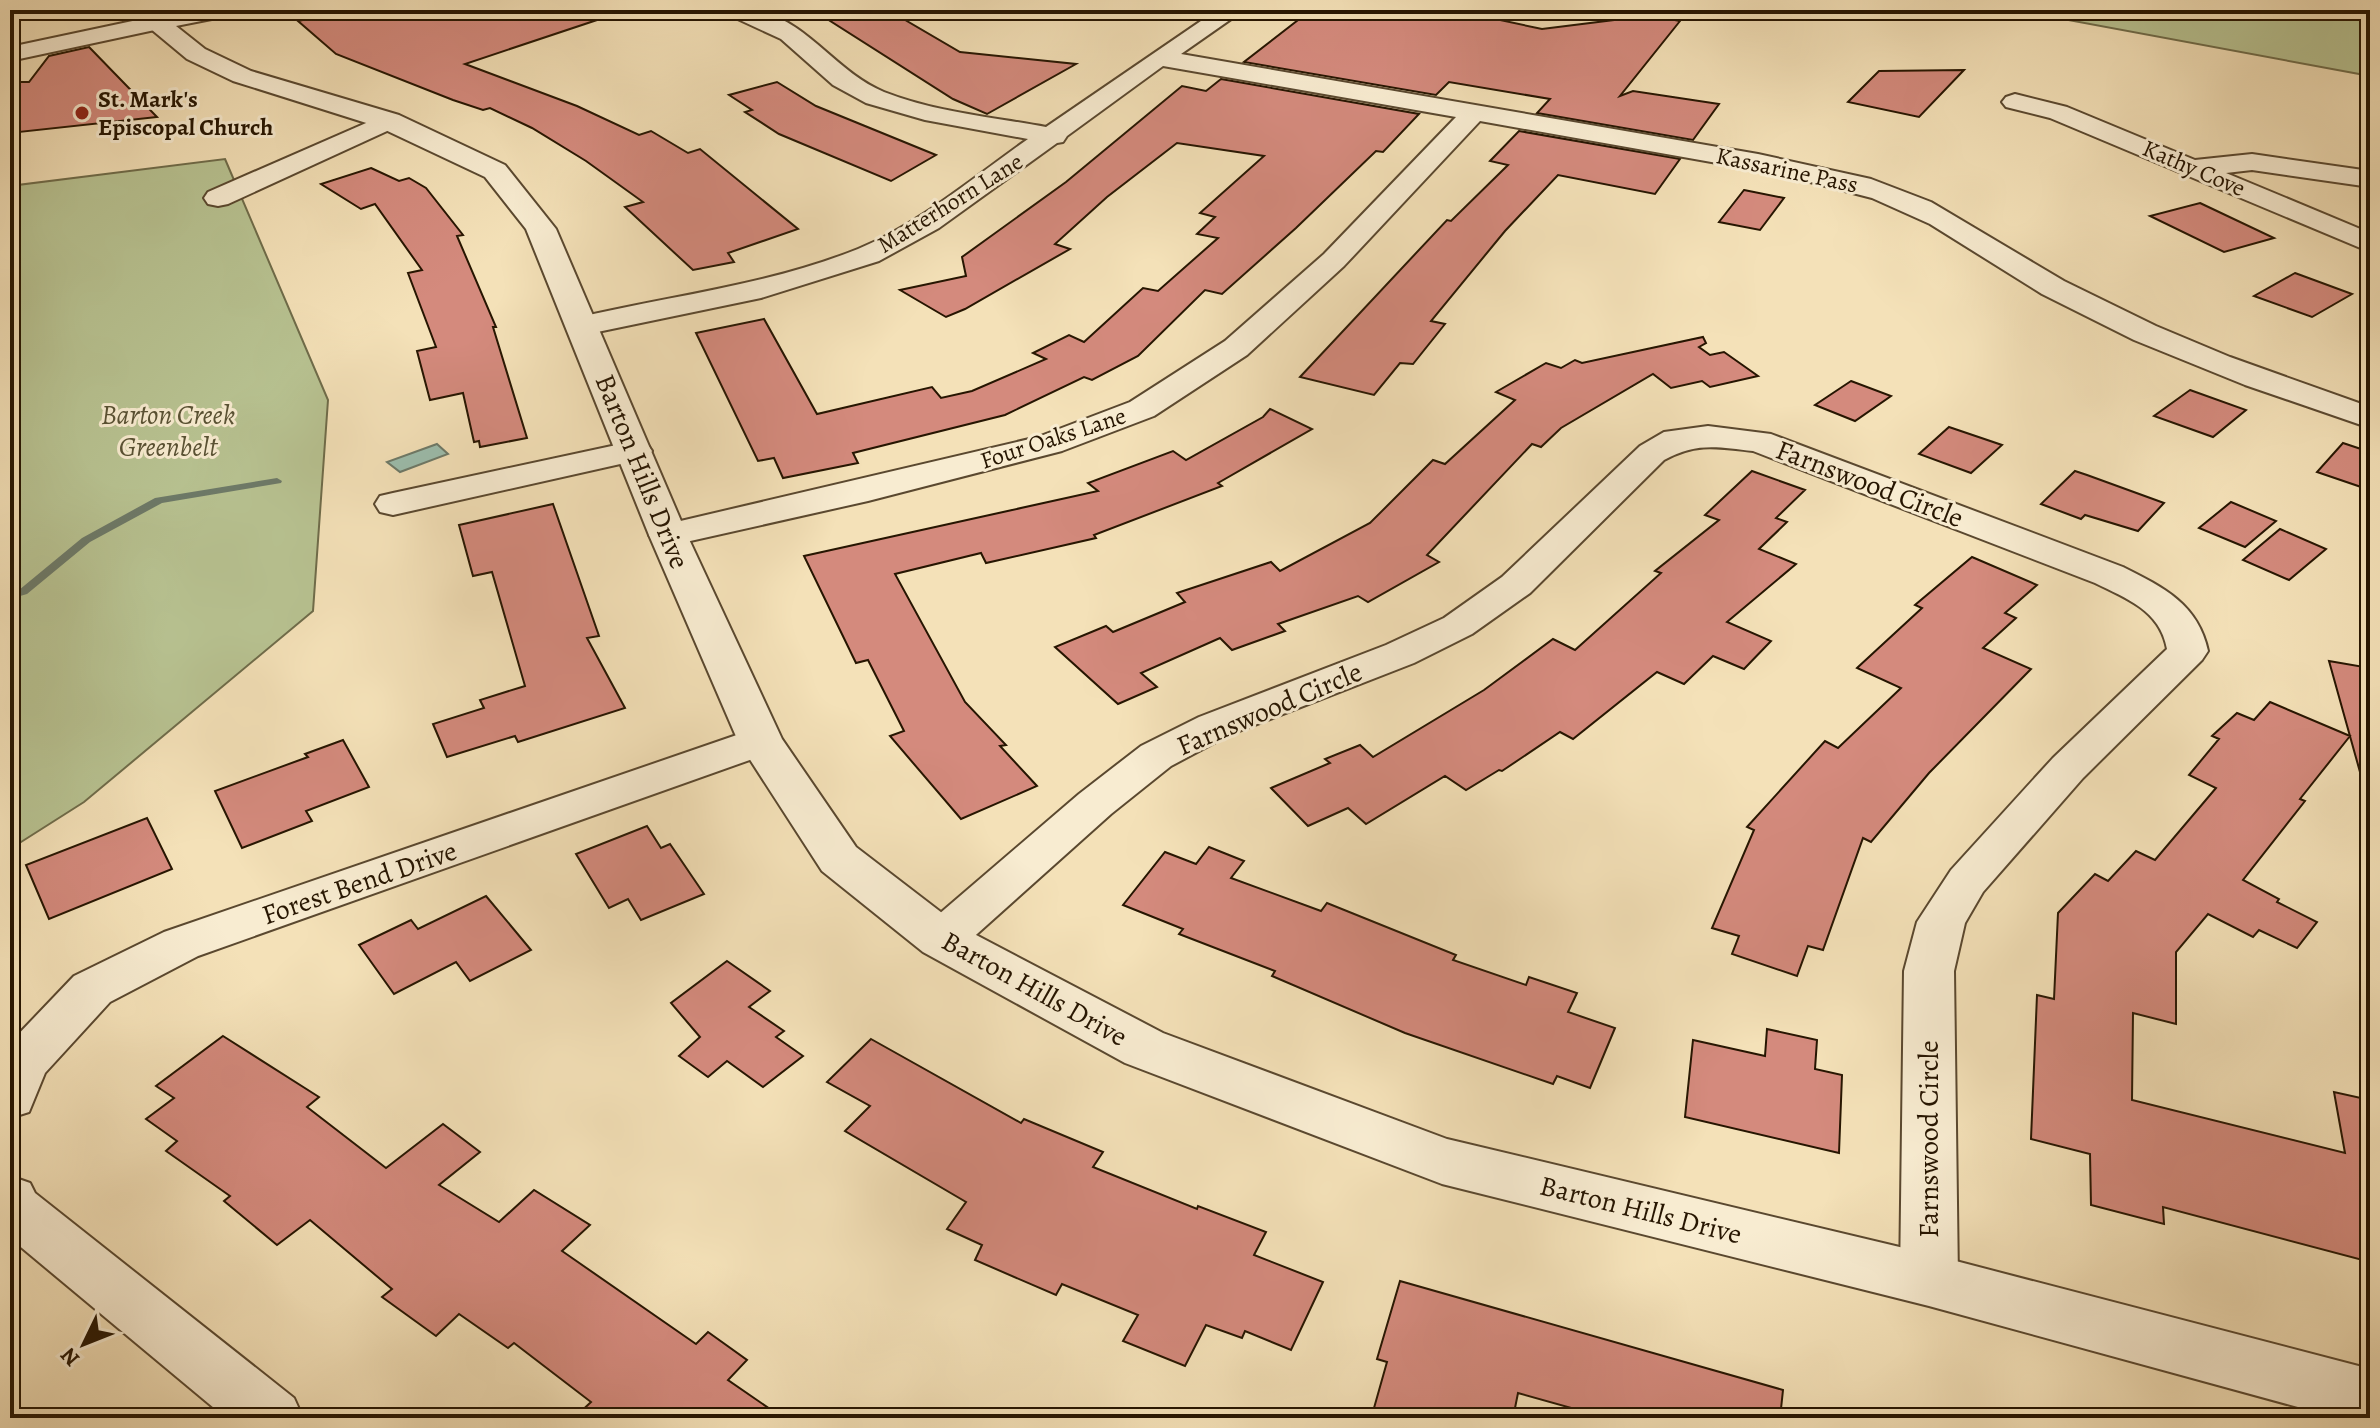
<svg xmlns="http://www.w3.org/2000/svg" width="2380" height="1428" font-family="Alegreya,serif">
	<rect width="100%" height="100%" fill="#f4e1b8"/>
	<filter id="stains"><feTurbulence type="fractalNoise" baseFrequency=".0025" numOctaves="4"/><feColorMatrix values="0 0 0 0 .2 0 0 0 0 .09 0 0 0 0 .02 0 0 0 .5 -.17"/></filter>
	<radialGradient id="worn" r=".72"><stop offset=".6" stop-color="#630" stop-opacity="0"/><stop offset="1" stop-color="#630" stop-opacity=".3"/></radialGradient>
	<g fill="#b8c392" stroke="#6f6c4a" stroke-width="2">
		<polygon points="2014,10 2370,10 2370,76"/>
		<polygon points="225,159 328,400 313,611 84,802 10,849 10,186"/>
	</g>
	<polygon fill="#9cbeae" stroke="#6d7a69" stroke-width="2" points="437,444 448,454 400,472 387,462"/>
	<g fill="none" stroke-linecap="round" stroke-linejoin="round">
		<polygon fill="#6d7a69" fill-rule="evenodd" points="277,478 282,481 281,483 162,503 90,542 27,594 10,599 10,592 19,590 82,538 155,498"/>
	</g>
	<g fill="#d48a7d" stroke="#261501" stroke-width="2">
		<polygon points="349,10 608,10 609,16 465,64 577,106 639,135 651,131 688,153 700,149 798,229 728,253 734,262 693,270 625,207 643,202 586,161 532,128 490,108 483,110 453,100 336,54 298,21"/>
		<polygon points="813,10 888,10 960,52 1076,64 987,114 953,99"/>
		<polygon points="1311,10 1453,10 1542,29 1622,19 1630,10 1683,10 1675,20 1680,21 1620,96 1633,91 1719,104 1693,140 1537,113 1550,99 1449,82 1436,95 1244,62"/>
		<polygon points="89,47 157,117 10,133 10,82 29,82 49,56"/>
		<polygon points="1964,70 1919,117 1848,102 1879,71"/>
		<polygon points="1221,79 1419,114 1383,152 1376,151 1296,228 1222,294 1205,290 1138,356 1092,380 1084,377 1005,415 853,453 858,463 783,478 774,458 758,461 696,333 764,319 817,414 932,387 941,398 972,391 1046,359 1033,353 1069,335 1084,342 1143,288 1158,291 1218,238 1197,234 1215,217 1200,213 1264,156 1177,143 1107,197 1055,244 1070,249 965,309 946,317 900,290 966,276 962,257 1066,182 1182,86 1206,91"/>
		<polygon points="777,82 816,106 936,155 891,181 779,134 745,112 752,110 729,95"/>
		<polygon points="1519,131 1680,159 1655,194 1558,175 1505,231 1431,321 1445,324 1413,364 1400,363 1374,395 1300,377 1447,220 1451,221 1508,165 1490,161"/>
		<polygon points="371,168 399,181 409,178 426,188 463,235 457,236 496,327 493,327 527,438 480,447 479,441 474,442 463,393 430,400 417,351 436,347 408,273 422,270 375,204 361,209 321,184"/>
		<polygon points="1744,190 1784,198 1760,230 1719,222"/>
		<polygon points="2200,203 2274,238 2224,252 2150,216"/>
		<polygon points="2295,273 2352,294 2312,317 2254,296"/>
		<polygon points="1703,337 1706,343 1699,347 1710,355 1724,352 1758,376 1710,387 1702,381 1671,388 1653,374 1561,428 1541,447 1532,444 1427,555 1439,562 1368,602 1358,596 1278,624 1285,631 1232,650 1220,638 1141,673 1157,687 1118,704 1055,647 1106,626 1113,632 1185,602 1177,593 1271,562 1280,571 1370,523 1433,460 1445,464 1515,400 1496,392 1546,363 1561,368 1575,360 1582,363"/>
		<polygon points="1851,381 1891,396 1855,421 1815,405"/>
		<polygon points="2190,390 2246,410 2213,437 2154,416"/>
		<polygon points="1270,409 1312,429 1218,483 1222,486 1094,535 1096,538 986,563 981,553 895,574 965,702 1006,745 1000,746 1037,786 961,819 890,736 904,731 868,660 856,663 804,556 1098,491 1088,483 1173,451 1186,460 1263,417"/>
		<polygon points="1949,427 2002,445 1971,473 1919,454"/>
		<polygon points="2343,443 2370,452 2370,490 2317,472"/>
		<polygon points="1752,471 1805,490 1776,518 1787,522 1759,549 1796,564 1727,622 1771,641 1744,669 1713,656 1684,684 1657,672 1573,739 1560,732 1502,771 1499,770 1466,790 1445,776 1366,824 1348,808 1308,826 1271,788 1330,763 1325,759 1360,745 1373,757 1484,690 1553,639 1575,650 1661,573 1655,571 1719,520 1705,515"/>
		<polygon points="2075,471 2087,475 2164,503 2138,531 2085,515 2081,519 2041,504"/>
		<polygon points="2231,502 2276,521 2245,547 2199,528"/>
		<polygon points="553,504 599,636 587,638 625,708 518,742 515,736 447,757 433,724 484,708 480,700 525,686 492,572 473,576 459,525"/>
		<polygon points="2280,529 2326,549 2289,580 2243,560"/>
		<polygon points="1972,557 2037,585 2005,613 2016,618 1983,648 2031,669 1929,773 1871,842 1863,838 1823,950 1808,946 1797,976 1732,954 1739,936 1712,928 1754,830 1747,827 1825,741 1838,748 1901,688 1857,668 1922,608 1915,605"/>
		<polygon points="2329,661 2370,668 2370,770 2360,772"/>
		<polygon points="2270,702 2350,736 2300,799 2305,801 2243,880 2279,899 2277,902 2317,922 2297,948 2259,930 2253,937 2208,914 2176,952 2176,1024 2133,1013 2132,1100 2345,1153 2334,1092 2370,1100 2370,1262 2163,1207 2164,1224 2091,1205 2090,1154 2031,1139 2037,995 2054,999 2058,913 2095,874 2108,881 2136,851 2155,860 2216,788 2189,775 2219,739 2212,736 2237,713 2254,720"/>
		<polygon points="343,740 369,787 306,811 312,821 242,848 215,791 308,757 305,754"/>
		<polygon points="147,818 172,869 49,919 26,865"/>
		<polygon points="647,826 661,848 670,844 704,894 641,920 628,899 609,908 576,854"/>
		<polygon points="1209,847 1244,861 1231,878 1321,911 1327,903 1456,955 1453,960 1526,985 1529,977 1577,993 1568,1012 1615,1028 1590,1088 1557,1076 1553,1084 1405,1033 1272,976 1275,971 1179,934 1183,929 1123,905 1165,852 1196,864"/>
		<polygon points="486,896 531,950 470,981 456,962 394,994 359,945 411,920 418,929"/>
		<polygon points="727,961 770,991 749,1007 784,1031 776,1037 803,1056 763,1087 727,1061 708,1077 679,1056 700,1037 671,1003"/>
		<polygon points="1767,1029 1817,1040 1815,1069 1842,1075 1839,1153 1685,1117 1693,1040 1765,1056"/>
		<polygon points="223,1036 319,1097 307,1107 386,1168 443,1124 480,1152 439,1185 499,1222 534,1190 590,1225 562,1251 696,1344 708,1332 747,1360 728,1380 783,1418 574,1418 591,1402 514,1343 508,1348 459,1314 436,1336 382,1297 392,1289 310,1220 277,1245 224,1201 230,1196 166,1151 177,1141 146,1119 174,1098 156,1086"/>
		<polygon points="871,1039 1021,1123 1024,1119 1103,1152 1093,1167 1197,1209 1198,1206 1266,1232 1254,1255 1323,1282 1291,1350 1245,1331 1242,1338 1206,1325 1185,1366 1123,1341 1138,1315 1062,1284 1056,1295 975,1260 982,1245 947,1229 966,1202 845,1131 870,1106 827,1082"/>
		<polygon points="1400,1281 1783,1390 1780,1418 1607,1418 1518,1393 1513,1418 1408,1418 1374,1408 1387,1362 1377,1359"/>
	</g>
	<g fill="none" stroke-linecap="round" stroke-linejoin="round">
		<defs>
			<g id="minor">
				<path d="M726 10C737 10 751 8 762 11 811 26 838 73 884 92 935 112 992 117 1046 127L1217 10H1244L1181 54 1758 154 1871 179 1931 202 2064 281 2156 326 2230 357 2370 407V428L2245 385 2134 340 2042 294 1930 224 1872 198 1779 174 1480 121 1344 266 1247 355 1154 416 1062 451 868 501 668 546 655 543 649 535 655 527 1038 437 1130 402 1225 341 1324 254 1456 117 1163 66 1067 136 1063 142 1057 143 939 228 879 261 761 298 583 335 572 333 567 326 572 319C667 296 766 286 858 249 919 224 974 177 1028 139L925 120 866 103 833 85 781 39 729 15Z"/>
				<polygon points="156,16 164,18 168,23 164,28 10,61 10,47"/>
				<polygon points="2015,94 2067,107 2195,160 2252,154 2370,171 2370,187 2252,170 2226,173 2370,233 2370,252 2050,118 2006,107 2002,102 2006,97"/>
				<polygon points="389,113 398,116 402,121 398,126 228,204 218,206 208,204 204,198 208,192"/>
				<path d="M1708 426 1771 434 2123 567C2163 587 2198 604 2208 651L2202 660 2083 778 1983 892 1965 923 1954 971 1958 1280 1949 1297 1929 1305 1909 1297 1900 1280 1904 971 1917 922 1951 870 2053 758 2167 649C2160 610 2127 599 2095 583L1753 451C1718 447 1696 442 1664 460L1530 593 1472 634 1414 663 1229 735 1171 766 1111 814 958 951 941 956 924 951 917 939 924 927 1079 794 1141 746 1199 717 1386 645 1444 618 1502 577 1640 446 1664 432Z"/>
				<polygon points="635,441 647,444 652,451 647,458 393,515 380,512 375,504 380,496 393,493"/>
				<polygon points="760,727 775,731 781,741 775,751 198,956 110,1002 45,1073 29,1112 10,1118 10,1043 74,976 164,932"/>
				<polygon points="10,1176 30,1183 35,1193 294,1398 303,1418 226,1418 10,1238"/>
			</g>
			<polygon id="tertiary" points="128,10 155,10 161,15 186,10 236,10 232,15 176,26 205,49 251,71 399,115 505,165 556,229 687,535 782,739 856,847 959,926 1163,1033 1447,1139 1929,1254 2370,1369 2370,1418 2338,1418 1929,1306 1442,1184 1125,1063 923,952 822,871 738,741 649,535 526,229 485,177 379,127 233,81 187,59"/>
		</defs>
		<use href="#minor" stroke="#5a482f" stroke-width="4"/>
		<use href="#tertiary" stroke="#5a482f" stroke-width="4"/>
		<use href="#minor" fill="#f8ecd1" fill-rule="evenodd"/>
		<use href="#tertiary" fill="#f8ecd1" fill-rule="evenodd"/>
	</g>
	<circle fill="#8f2418" stroke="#f8ecd1" stroke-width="3" cx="82" cy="113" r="8"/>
	<g text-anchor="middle" stroke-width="6" stroke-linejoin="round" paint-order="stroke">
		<g font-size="24" font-weight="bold" fill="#261501" stroke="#f8ecd1" text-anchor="start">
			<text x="98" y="107">St. Mark's<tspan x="98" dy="28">Episcopal Church</tspan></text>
		</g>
		<g font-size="24" fill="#261501" stroke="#f8ecd1">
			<text transform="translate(2194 168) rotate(23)" y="8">Kathy Cove</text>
			<text transform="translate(1787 170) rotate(12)" y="8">Kassarine Pass</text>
			<text transform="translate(950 203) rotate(-32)" y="8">Matterhorn Lane</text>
			<text transform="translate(1053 438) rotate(-18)" y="8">Four Oaks Lane</text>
		</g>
		<g font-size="28" font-style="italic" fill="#595234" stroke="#f8ecd1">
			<text x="168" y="424">Barton Creek<tspan x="168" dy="32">Greenbelt</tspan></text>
		</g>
		<g font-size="28" fill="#261501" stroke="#f8ecd1">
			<text transform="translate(643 471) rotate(68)" y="10">Barton Hills Drive</text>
			<text transform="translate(1870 483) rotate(21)" y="10">Farnswood Circle</text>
			<text transform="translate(1269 708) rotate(-23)" y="10">Farnswood Circle</text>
			<text transform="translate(359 882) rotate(-19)" y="10">Forest Bend Drive</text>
			<text transform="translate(1035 988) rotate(29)" y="10">Barton Hills Drive</text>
			<text transform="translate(1928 1139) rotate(-90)" y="10">Farnswood Circle</text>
			<text transform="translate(1641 1209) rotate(14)" y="10">Barton Hills Drive</text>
		</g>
	</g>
	<rect width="2380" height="1428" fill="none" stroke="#f4e1b8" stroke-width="40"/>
	<rect x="12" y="12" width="2356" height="1404" fill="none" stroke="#261501" stroke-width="4"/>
	<rect x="20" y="20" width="2340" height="1388" fill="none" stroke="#261501" stroke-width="2"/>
	<g transform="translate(84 1344) rotate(227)" stroke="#f8ecd1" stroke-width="6" paint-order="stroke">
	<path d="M0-6L14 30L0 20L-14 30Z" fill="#261501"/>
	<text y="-12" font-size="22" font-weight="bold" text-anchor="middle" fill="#261501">N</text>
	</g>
	<rect width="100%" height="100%" filter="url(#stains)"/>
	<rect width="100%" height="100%" fill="url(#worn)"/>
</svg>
